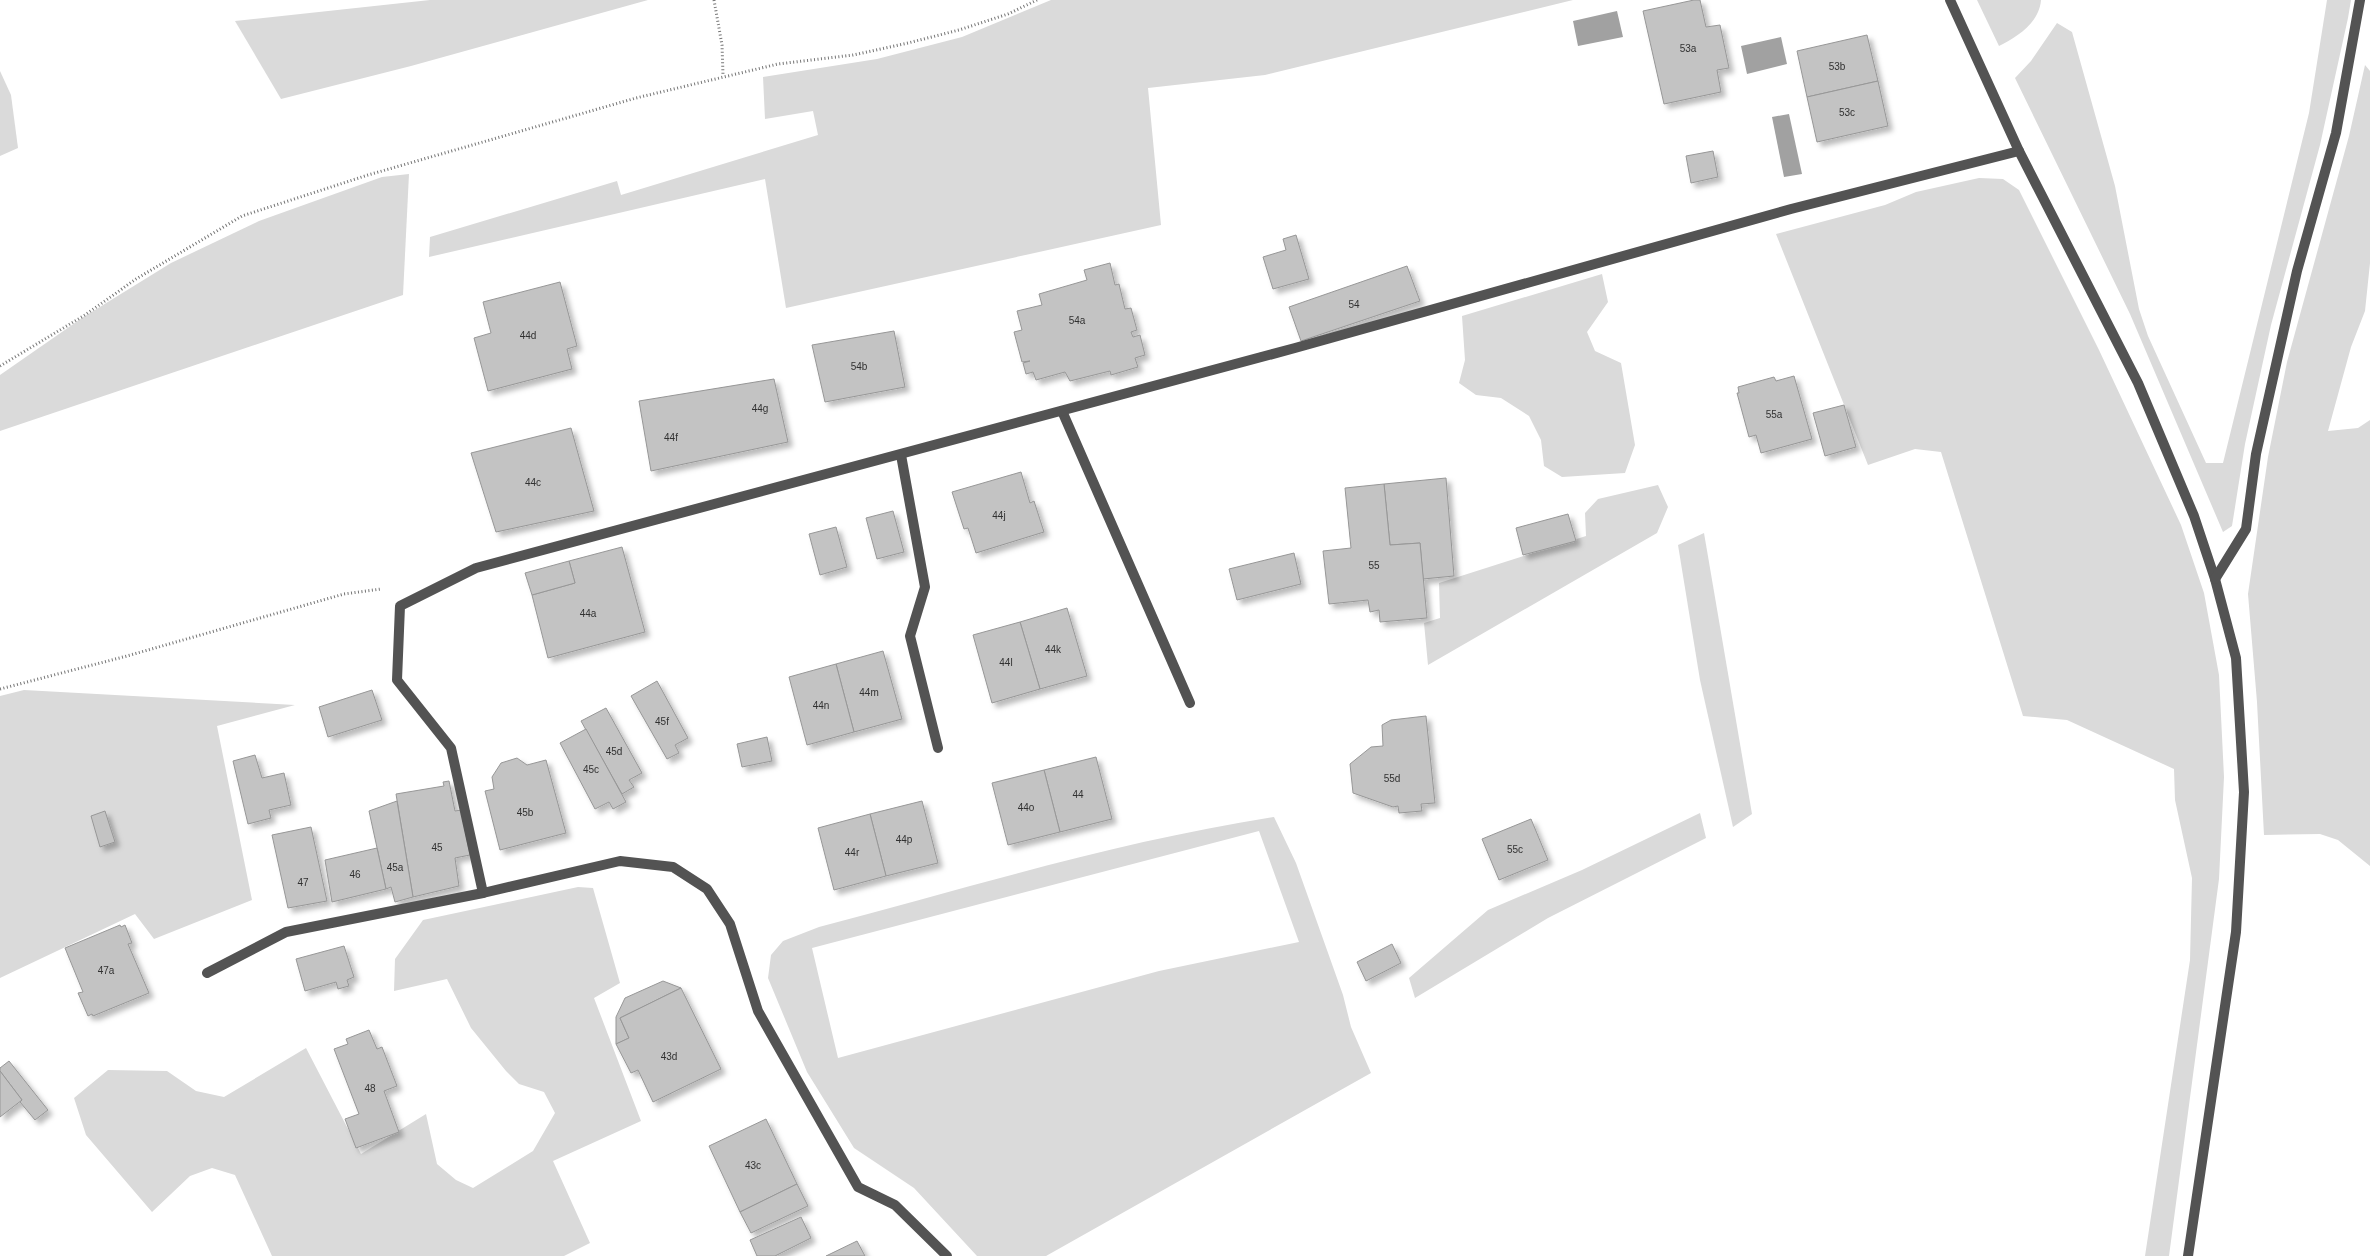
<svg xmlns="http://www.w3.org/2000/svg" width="2370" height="1256" font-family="Arial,sans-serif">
	<defs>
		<filter id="shadow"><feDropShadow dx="4.5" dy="4.5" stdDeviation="2.5" flood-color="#0004"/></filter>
	</defs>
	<rect width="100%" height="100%" fill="#fff"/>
	<g fill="#dadada" fill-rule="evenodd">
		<polygon points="430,0 648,0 411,66 281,99 235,21"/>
		<polygon points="1051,0 1573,0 1265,75 1148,88 1161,225 786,308 765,179 429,257 430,237 617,181 621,195 818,135 813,111 765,119 763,77 877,59 962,37"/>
		<path d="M1977 0H2041C2039 23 2018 36 1999 46Z"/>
		<polygon points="2327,0 2351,0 2348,18 2320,145 2271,325 2245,444 2232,526 2223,532 2130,314 2015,78 2031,61 2057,23 2072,32 2115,186 2139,309 2148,336 2206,463 2223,463 2309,113"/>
		<polygon points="2365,65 2370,71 2370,263 2365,311 2351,347 2328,431 2358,428 2370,420 2370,866 2338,840 2320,834 2264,835 2257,702 2248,594 2268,457 2287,362 2349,136"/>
		<polygon points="0,71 11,95 18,148 0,156"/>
		<polygon points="409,174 403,295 0,431 0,375 82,318 171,263 259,221 382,177"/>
		<polygon points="1979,178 2003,179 2019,190 2099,350 2181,525 2204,593 2219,675 2224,777 2219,879 2169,1256 2145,1256 2190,960 2192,878 2175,800 2174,769 2067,720 2023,716 1941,452 1915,449 1868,465 1776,234 1885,205 1916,192"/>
		<polygon points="1602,274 1608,302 1587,332 1595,351 1621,363 1635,445 1625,473 1562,477 1544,466 1541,440 1529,416 1501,398 1476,395 1459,383 1465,360 1462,316"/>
		<polygon points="1658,485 1668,507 1657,533 1428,665 1424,623 1440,618 1439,583 1586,536 1585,513 1598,499"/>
		<polygon points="1704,533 1752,814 1733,827 1700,680 1678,545"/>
		<polygon points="24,690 295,705 217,726 252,900 154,939 135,914 0,978 0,696"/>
		<polygon points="1700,813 1706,838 1548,918 1415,998 1409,978 1488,910 1582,870"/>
		<path d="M1274 817 1296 863 1343 995 1351 1027 1371 1073 1046 1256H977L914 1188 854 1148 807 1072 768 978 771 955 783 941 819 927C970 887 1120 841 1274 817ZM1259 831 1299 942 1159 971 838 1058 812 948Z"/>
		<polygon points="578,887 593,888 620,983 594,998 641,1121 553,1161 590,1243 564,1256 272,1256 235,1175 212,1168 190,1176 152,1212 86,1135 74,1098 108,1070 167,1071 196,1091 224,1097 306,1048 361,1154 426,1114 437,1164 456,1180 473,1188 533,1151 555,1113 544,1092 519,1084 506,1071 471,1028 447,979 394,991 395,959 423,920"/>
	</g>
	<g fill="#a1a1a1">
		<polygon points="1617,11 1623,37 1578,46 1573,21"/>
		<polygon points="1781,37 1787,64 1747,74 1741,46"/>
		<polygon points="1789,114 1802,174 1784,177 1772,117"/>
	</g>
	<g fill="#c3c3c3" stroke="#979797" filter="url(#shadow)">
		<polygon points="1694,0 1700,0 1706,27 1720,25 1729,68 1717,70 1721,92 1664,104 1643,11"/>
		<polygon points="1867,35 1878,81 1807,97 1797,51"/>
		<polygon points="1878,81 1888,126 1817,142 1807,97"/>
		<polygon points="1713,151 1718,177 1691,183 1686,156"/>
		<polygon points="1296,235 1309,279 1273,289 1263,257 1286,250 1283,239"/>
		<polygon points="1110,263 1115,285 1119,284 1125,309 1131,308 1137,330 1131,332 1133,337 1140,335 1145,355 1135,358 1138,367 1111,375 1110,371 1070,381 1065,372 1036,380 1033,372 1026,374 1023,363 1030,361 1022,362 1014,332 1022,330 1017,311 1042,305 1039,294 1087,280 1084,270"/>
		<polygon points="1407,266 1420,301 1301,341 1289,307"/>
		<polygon points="560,282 577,346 567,349 572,369 488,391 474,338 491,333 483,302"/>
		<polygon points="894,331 905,387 825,402 812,345"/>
		<polygon points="1794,376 1812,439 1761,453 1756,435 1749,437 1737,393 1739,393 1738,387 1774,377 1776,381"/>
		<polygon points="774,379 788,442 651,471 639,401"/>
		<polygon points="1844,405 1856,447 1825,456 1813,413"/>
		<polygon points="571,428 594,511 496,532 471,453"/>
		<polygon points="1021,472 1030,503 1034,501 1044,532 976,553 968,528 964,529 952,492"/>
		<polygon points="1446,478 1454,576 1423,579 1420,543 1390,545 1384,484"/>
		<polygon points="1384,484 1390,545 1420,543 1427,618 1380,622 1379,610 1370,612 1368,600 1329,604 1323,551 1351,548 1345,488"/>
		<polygon points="893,511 904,552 877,559 866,518"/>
		<polygon points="1568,514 1576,541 1523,555 1516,528"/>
		<polygon points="836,527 847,567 820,575 809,534"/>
		<polygon points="622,547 645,632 548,658 532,595 575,583 569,561"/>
		<polygon points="1294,553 1301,584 1237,600 1229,569"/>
		<polygon points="569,561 575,583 532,595 525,573"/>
		<polygon points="1067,608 1087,676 1040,689 1020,622"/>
		<polygon points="1020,622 1040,689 992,703 973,635"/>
		<polygon points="883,651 902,719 854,732 836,664"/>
		<polygon points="836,664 854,732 807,745 789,677"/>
		<polygon points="657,681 688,738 675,745 679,753 667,759 631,696"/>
		<polygon points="372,690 382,720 328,737 319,707"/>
		<polygon points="606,708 642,773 629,780 634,787 622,794 581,721"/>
		<polygon points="1426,716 1435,803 1421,804 1422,811 1399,813 1398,806 1393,807 1353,793 1350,764 1371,747 1383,746 1382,725 1391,720"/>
		<polygon points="586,729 626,802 613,809 609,802 595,809 560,743"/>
		<polygon points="767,737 772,761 742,767 737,744"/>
		<polygon points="255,755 262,778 284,773 291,805 269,810 271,818 248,824 233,761"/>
		<polygon points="1096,757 1112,819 1060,832 1044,770"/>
		<polygon points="517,758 527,765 546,760 566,833 500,850 485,791 494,789 492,777 501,763"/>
		<polygon points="1044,770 1060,832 1008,845 992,783"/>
		<polygon points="449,781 455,811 461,810 470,855 455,858 459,886 413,897 396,794 444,786 443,782"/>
		<polygon points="397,801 413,897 395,902 391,887 386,889 369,811"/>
		<polygon points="922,801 938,863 886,876 870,814"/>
		<polygon points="105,811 115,842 100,847 91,816"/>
		<polygon points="870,814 886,876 834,890 818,828"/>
		<polygon points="1531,819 1548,860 1499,880 1482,839"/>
		<polygon points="311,827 327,901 288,908 272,835"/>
		<polygon points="377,848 386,889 332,902 325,860"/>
		<polygon points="120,925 121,927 125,925 132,943 128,944 149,993 93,1016 92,1014 88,1016 78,993 83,992 65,948"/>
		<polygon points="1392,944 1401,963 1366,981 1357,962"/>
		<polygon points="344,946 354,977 347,980 349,986 338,989 336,982 305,991 296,959"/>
		<polygon points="663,981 681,988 620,1018 629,1038 616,1044 616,1017 625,998"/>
		<polygon points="681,988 721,1069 653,1102 638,1070 631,1073 616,1044 629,1038 620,1018"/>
		<polygon points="369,1030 377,1049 382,1047 397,1086 384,1091 399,1132 356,1148 345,1119 359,1114 334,1049 348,1044 346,1039"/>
		<polygon points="9,1061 48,1110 35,1120 20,1102 22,1100 0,1071 0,1068"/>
		<polygon points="0,1071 22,1100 0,1117"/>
		<polygon points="766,1119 797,1184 740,1212 709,1146"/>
		<polygon points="797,1184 808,1206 751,1233 740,1212"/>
		<polygon points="801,1217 811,1238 775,1256 757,1256 750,1240"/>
		<polygon points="857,1241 865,1256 826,1256"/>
	</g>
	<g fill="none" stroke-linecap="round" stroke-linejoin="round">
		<g stroke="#757575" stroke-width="3" stroke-dasharray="1 2.5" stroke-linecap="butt">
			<polyline points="714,0 722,45 723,75"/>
			<polyline points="0,366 85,315 136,279 242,216 368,175 636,98 778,64 853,55 908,43 959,30 1008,14 1037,0"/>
			<polyline points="0,689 127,656 344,594 381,589"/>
		</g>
		<g stroke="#535353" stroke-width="10">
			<polyline points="1950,0 2019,151 2138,383 2194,516 2215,579 2236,658 2244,792 2236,932 2188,1256"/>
			<polyline points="1062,411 1190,703"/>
			<polyline points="901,455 925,587 910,636 938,748"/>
			<polyline points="2215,579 2246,529 2256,454 2297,271 2336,133 2360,0"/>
			<polyline points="207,973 286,932 483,893"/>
			<polyline points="947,1256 895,1205 858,1187 758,1011 730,924 707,889 673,867 620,861 483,893 451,748 397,680 400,606 476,568 1295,348 1791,209 2019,151"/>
		</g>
	</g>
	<g text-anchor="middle" stroke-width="4.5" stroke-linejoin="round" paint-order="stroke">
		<g font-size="10" fill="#313131">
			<text x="1688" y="52">53a</text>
			<text x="1837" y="70">53b</text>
			<text x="1847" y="116">53c</text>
			<text x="1354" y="308">54</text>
			<text x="1077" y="324">54a</text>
			<text x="528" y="339">44d</text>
			<text x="859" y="370">54b</text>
			<text x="760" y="412">44g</text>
			<text x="1774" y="418">55a</text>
			<text x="671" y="441">44f</text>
			<text x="533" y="486">44c</text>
			<text x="999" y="519">44j</text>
			<text x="1374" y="569">55</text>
			<text x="588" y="617">44a</text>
			<text x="1053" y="653">44k</text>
			<text x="1006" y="666">44l</text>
			<text x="869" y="696">44m</text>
			<text x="821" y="709">44n</text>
			<text x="662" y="725">45f</text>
			<text x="614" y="755">45d</text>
			<text x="591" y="773">45c</text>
			<text x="1392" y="782">55d</text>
			<text x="1078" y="798">44</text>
			<text x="1026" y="811">44o</text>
			<text x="525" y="816">45b</text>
			<text x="904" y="843">44p</text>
			<text x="437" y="851">45</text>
			<text x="1515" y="853">55c</text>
			<text x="852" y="856">44r</text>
			<text x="395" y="871">45a</text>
			<text x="355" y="878">46</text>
			<text x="303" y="886">47</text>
			<text x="106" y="974">47a</text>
			<text x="669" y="1060">43d</text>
			<text x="370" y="1092">48</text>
			<text x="753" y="1169">43c</text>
		</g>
	</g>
</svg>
